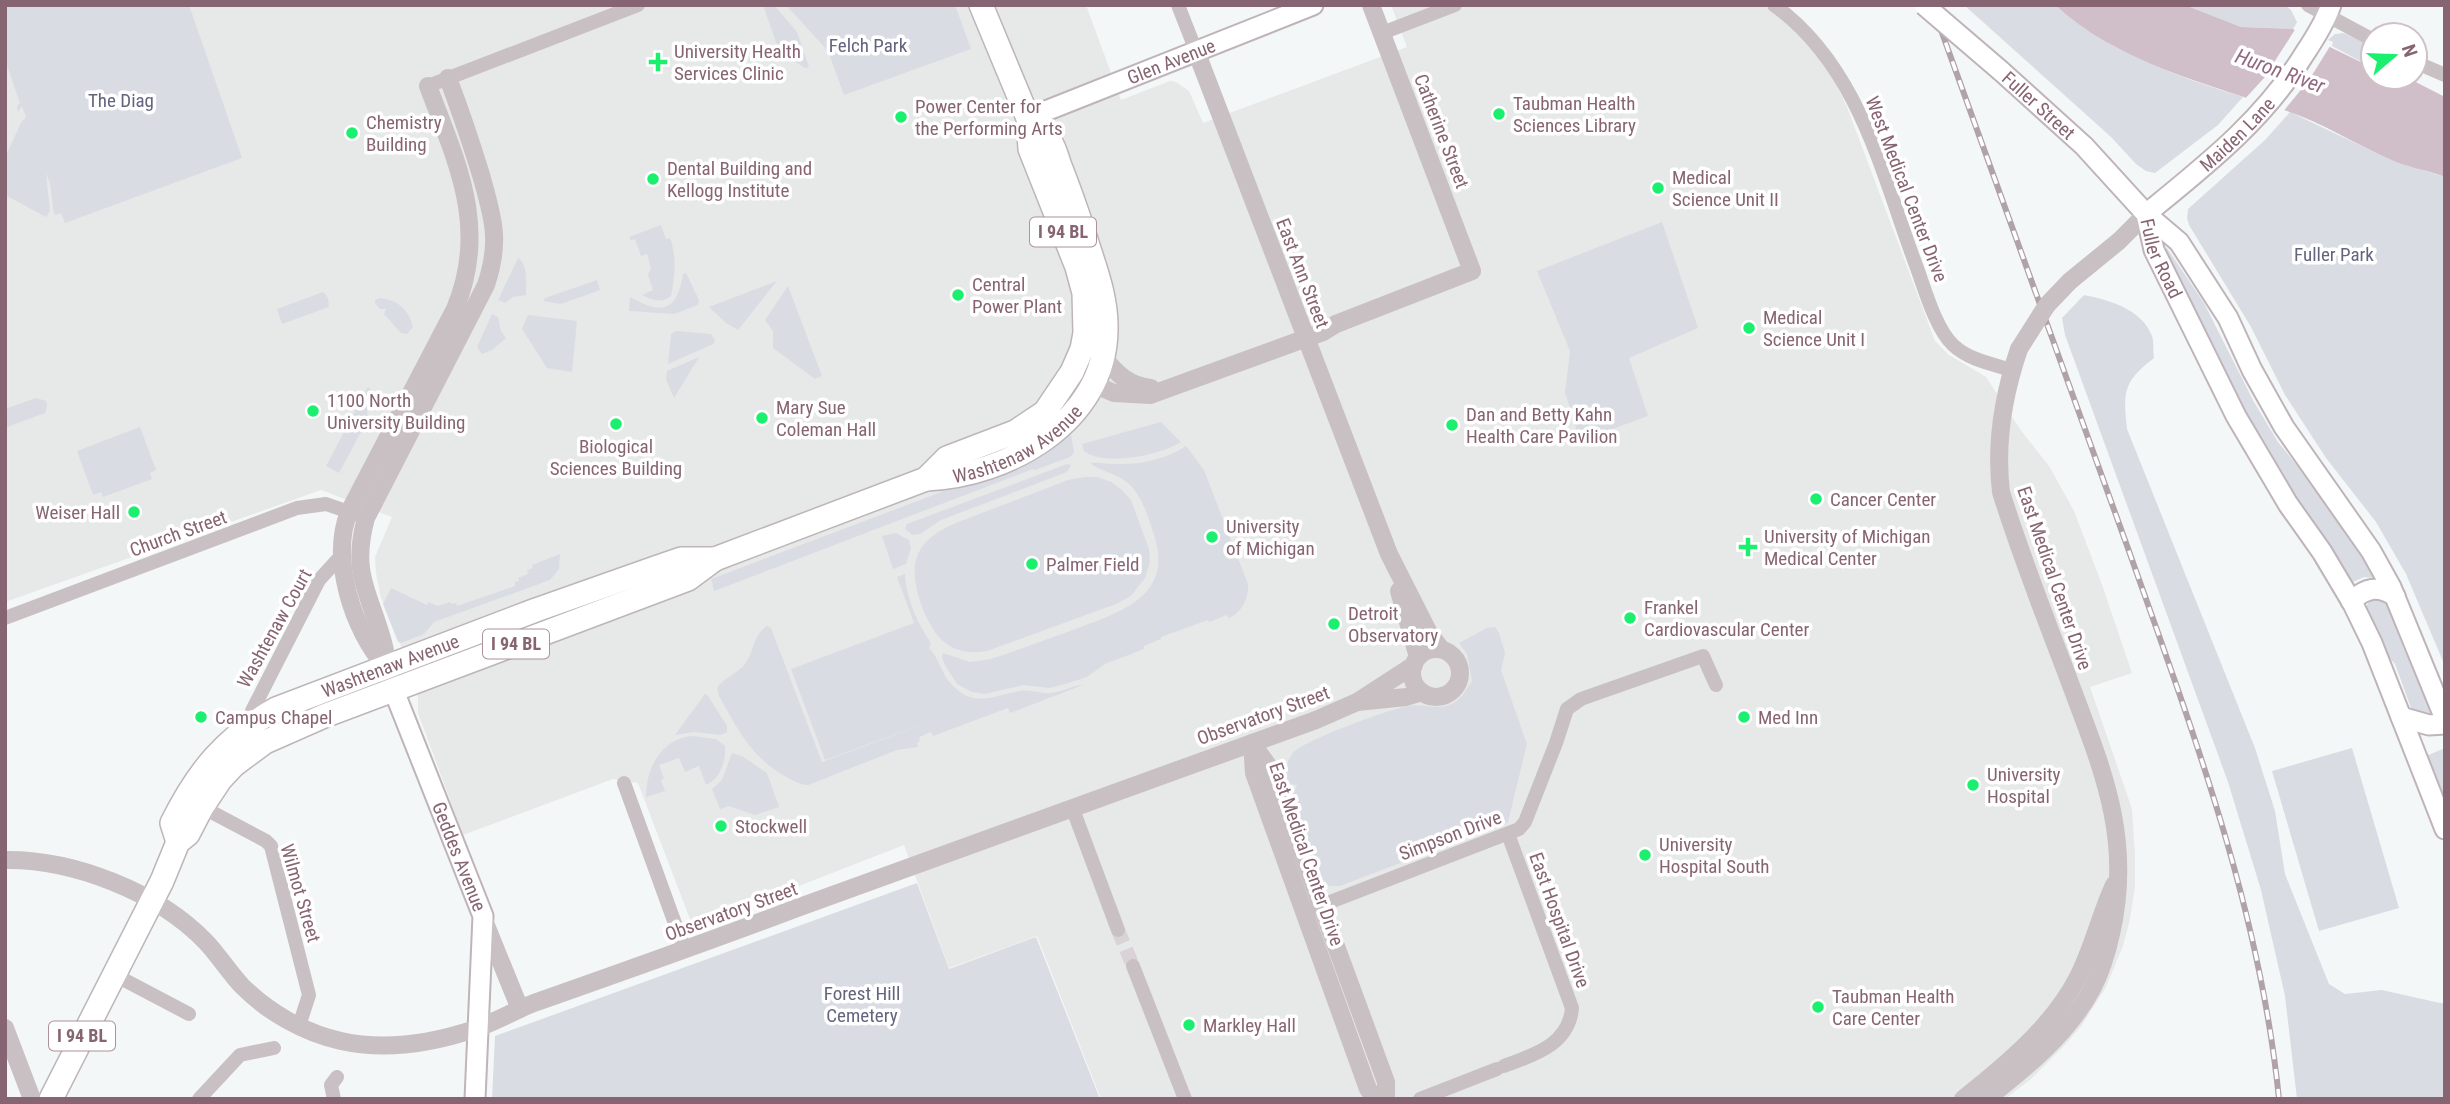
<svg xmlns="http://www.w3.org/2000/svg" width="2450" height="1104" font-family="'Roboto Condensed',sans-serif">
	<rect width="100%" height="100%" fill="#f4f7f7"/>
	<polygon fill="#e7e8e8" points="5,5 1086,5 1121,100 1170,81 1176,82 1189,91 1203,123 1407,47 1391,5 1764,5 1801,34 1829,69 1847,107 1935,341 1949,355 1986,377 2022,432 2049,466 2074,511 2101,582 2132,673 2090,687 2132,809 2135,855 2135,886 2130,919 2123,946 2106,987 2082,1025 2065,1045 2031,1079 2005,1099 1101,1099 1037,936 949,968 904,845 693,927 638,783 613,779 463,835 418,713 418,697 400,643 381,598 376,573 375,557 392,517 321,490 5,602"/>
	<g fill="#dadce4">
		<polygon points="5,5 189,5 242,158 65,223 61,213 56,215 54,214 50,184 46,173 50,211 46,217 5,195 5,157 22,121 26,117 22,106 18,112 17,106 20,103 5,60"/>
		<polygon points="763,5 774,5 797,32 809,67 805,68 779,51"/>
		<polygon points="786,5 955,5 971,49 844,95 828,51"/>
		<path d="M1964 5H2055C2103 50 2181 78 2243 97L2218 125 2155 173 2146 171 2136 164 2111 137Z"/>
		<polygon points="2185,5 2285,5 2291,10 2297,22 2293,29 2241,27"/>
		<polygon points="2344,33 2373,47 2373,68 2332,46 2333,42 2328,40 2335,34"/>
		<polygon points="2290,112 2391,160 2445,177 2445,666 2406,574 2376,522 2326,458 2285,395 2251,327 2189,225 2187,218 2188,209 2265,140"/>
		<polygon points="1662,222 1698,328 1629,358 1648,416 1580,441 1565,392 1570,351 1537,271"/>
		<path d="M661 225 666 239 670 238C677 258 675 275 671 296 662 304 651 300 642 295L653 290 648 275 651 268 647 254 641 256 635 239 631 240 629 237Z"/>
		<polygon points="2167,248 2204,303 2254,402 2278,442 2340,517 2376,578 2364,577 2351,583 2263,451 2164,250"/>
		<path d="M518 258C528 264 526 282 526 295L513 297 505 303 498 300Z"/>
		<path d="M686 273 699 300 698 305 674 314 629 311 630 297C662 315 677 312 683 274Z"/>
		<polygon points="597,280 600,290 561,304 543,301 545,298"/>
		<polygon points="777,281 738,330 726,323 709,307"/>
		<polygon points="788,286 822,376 815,379 773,348 773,331 765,320"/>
		<polygon points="323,292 328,298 329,307 282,324 277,309"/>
		<path d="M2084 295C2109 300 2142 309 2152 336 2154 342 2153 352 2154 358 2123 382 2123 392 2127 429L2255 748 2275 811 2285 874 2329 984 2345 994 2382 990 2440 1003H2445V1099H2297L2285 996 2261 890 2228 782 2065 335 2062 318Z"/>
		<path d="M380 298C397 300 409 309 413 327L407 334 401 333 384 314 386 309H380L375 303V300Z"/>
		<polygon points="492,314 498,317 501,331 506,338 492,350 482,354 477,347"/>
		<polygon points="528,315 577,321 572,372 547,368 522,329"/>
		<polygon points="676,331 711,334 715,341 713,344 668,364 671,334"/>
		<polygon points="699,357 674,398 666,379 667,371"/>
		<polygon points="368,387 377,395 372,407 367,409 368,419 339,473 326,466"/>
		<polygon points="36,398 46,401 47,406 45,413 7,427 5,409"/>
		<path d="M1161 422 1181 442C1161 455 1104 467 1084 451L1082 444Z"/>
		<polygon points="140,427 156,470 150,473 152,479 103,497 101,492 93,495 77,451"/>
		<polygon points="1070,429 1074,452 1070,457 1035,470 1033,469 714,591 711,579 1018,463"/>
		<path d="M1186 446 1204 470 1248 584C1249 598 1242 612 1229 618L1227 615 1209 622 1208 620 1161 637V639L1144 646V649L1105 664 1087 677 1062 685 1049 688 1023 685 985 694 972 692 957 684 946 667 942 658 943 653 970 662 991 659C1018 650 1045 640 1073 630 1123 611 1177 596 1152 529 1147 513 1142 498 1131 486 1119 473 1101 472 1090 463 1098 462 1108 464 1117 464 1140 465 1167 459 1186 446Z"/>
		<polygon points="1067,464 1071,465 1067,472 941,520 920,534 913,535 905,529 907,524"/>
		<path d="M1085 477H1097L1111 482 1122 490 1131 500 1149 549 1150 562 1145 578 1131 596 1116 604 987 651C950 657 935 639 922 607 907 565 913 541 956 523L1068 480Z"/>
		<polygon points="896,533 909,540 911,548 906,564 893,569 882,536"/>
		<polygon points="560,554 559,569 550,580 434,622 424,634 401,643 398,642 383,604 391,588 427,605 428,602 438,606 450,602 452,604 456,603 457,606 515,586 515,582 519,581 518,578 528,574 527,570 533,568 532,565"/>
		<path d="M905 574C906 598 918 624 931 643L929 648C940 659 941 674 952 685 974 708 993 696 1019 691 1030 689 1040 694 1052 693 1062 692 1074 685 1083 685L1010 713 1008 708 933 736 931 732 919 737 920 741 917 743 918 747 897 750 808 785C800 785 795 781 788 778 751 758 739 731 719 696L717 688C724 677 740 673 747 661 754 649 754 634 767 626L771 628 822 762 949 715 825 760 791 669 914 623 897 577Z"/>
		<polygon points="2371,599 2379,599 2387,605 2406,654 2419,672 2436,715 2431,717 2411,708 2395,664 2383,651 2365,608"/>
		<path d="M1495 627 1499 633 1505 653 1501 670 1527 744 1508 822 1340 886H1329L1322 879 1290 791 1295 790 1297 785 1288 784C1286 773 1285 763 1293 753 1302 741 1390 709 1408 706 1420 703 1433 709 1445 706 1459 704 1465 691 1472 681L1467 654 1459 643 1487 628Z"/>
		<polygon points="705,694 708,696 727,726 727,732 721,735 694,732 675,735"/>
		<path d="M692 736 716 739 725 746C726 762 720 779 706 785L699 766 685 772 679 758 659 765 664 779 661 780 665 791 646 797C646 768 661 739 692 736Z"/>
		<polygon points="2352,748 2399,908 2319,931 2272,771"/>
		<polygon points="2445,748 2445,811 2426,756"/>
		<polygon points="732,753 742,756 767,773 779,807 755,815 729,806 720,809 712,789 722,780"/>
		<polygon points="917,883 949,969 1036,937 1100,1099 492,1099 495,1036"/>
	</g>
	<path fill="#d0bfc9" d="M2055 5H2185L2241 27 2293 29 2373 68V77L2408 78 2445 97V177C2427 170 2406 167 2389 159 2355 144 2323 123 2287 111 2210 85 2116 62 2055 5Z"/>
	<polygon fill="#f4f7f7" points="2296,28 2332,43 2309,80 2282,113 2243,101 2264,78"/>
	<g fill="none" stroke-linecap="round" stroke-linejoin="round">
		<polyline stroke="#d9d2d6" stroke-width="14" stroke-dasharray="14 7" stroke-linecap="butt" points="1118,930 1133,966"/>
		<defs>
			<g id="secondary">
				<path id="s1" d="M2001 71 2084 146 2146 214 2179 242 2228 318 2252 370 2284 427 2371 551 2391 587 2445 719"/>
				<path id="s2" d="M1028 118 1313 5"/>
				<path id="s3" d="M2146 214 2154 250 2236 416 2288 504 2322 552 2353 604 2372 643 2445 829"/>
				<path id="s4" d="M2146 214C2206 165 2264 120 2305 53 2315 38 2325 22 2331 5"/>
				<path d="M2351 601C2366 588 2377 585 2395 596"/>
				<path id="s5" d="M394 691 483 916 475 1099"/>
				<polyline points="2401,717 2429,725 2445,724"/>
			</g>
			<g id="primary">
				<polyline points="926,479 947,458 1015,432 1045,412 1072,372 1082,349 1085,333 1084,293 1077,267 1030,149 1028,118 981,5"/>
				<path id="s6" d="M178 842 172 823C198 771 225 738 276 709L536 610 655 568 681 559H715"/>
				<path id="s7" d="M51 1099 162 881 178 842 188 834 202 807 220 780 234 765 265 742 324 716 688 579 715 559 926 479C1007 476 1105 422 1106 330 1107 294 1092 261 1082 227 1075 206 1068 186 1060 166 1057 158 1055 148 1050 141 1045 133 1035 125 1028 118"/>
			</g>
		</defs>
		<use href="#secondary" stroke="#bfb4b9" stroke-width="23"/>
		<use href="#primary" stroke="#beb5b9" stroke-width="26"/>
		<g stroke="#c9c0c3" stroke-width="14">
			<polyline points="1178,5 1196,51"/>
			<path d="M1774 5C1860 67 1882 175 1917 268 1925 290 1936 329 1953 345 1969 360 1992 364 2012 370"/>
			<polyline points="2308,5 2373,40"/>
			<polyline points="1382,33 1455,5"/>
			<polyline points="2415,62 2445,75"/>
			<polyline points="428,86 638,5"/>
			<polyline points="5,618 297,508 326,504 358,515"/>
			<polyline points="251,723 252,711 256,703 319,580 341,556"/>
			<polyline points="624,783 685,951"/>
			<polyline points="202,807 266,841 271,846 309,995 299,1026"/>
			<polyline points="1072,807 1118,930"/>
			<polyline points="1312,909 1519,829 1525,822 1556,743 1567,709 1581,699 1703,656 1716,685"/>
			<polyline points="1133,966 1185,1099"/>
			<polyline points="113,974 189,1014"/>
			<path d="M1504 1066C1533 1055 1569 1045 1572 1008L1508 834"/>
			<polyline points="199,1099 240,1055 274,1048"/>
			<polyline points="334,1099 331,1085 337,1077"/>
			<polyline points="1420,1099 1497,1069"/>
		</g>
		<g stroke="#c9c0c3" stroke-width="18">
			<polyline points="1196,51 1389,554 1429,633 1441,649"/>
			<polyline points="2047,305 2070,281 2119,241 2146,214"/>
			<path d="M1103 357C1117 374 1129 386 1151 388"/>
			<polyline points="1093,384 1114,393 1150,395 1323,332 1336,324 1472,271 1371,5"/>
			<polyline points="1399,591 1418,657"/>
			<circle cx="1436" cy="673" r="24"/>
			<path d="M385 666C353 630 330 559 349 512L455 309C489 227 457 163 428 86"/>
			<path d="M389 678C385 667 387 657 384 646 371 594 350 576 366 518L486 285C501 240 493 218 481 175 471 142 460 110 448 78"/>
			<polyline points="1357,702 1406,697 1422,692"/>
			<polyline points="1252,743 1269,767 1283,802 1386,1082 1386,1099"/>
			<polyline points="1252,743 1254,773 1368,1089 1376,1099"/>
			<path d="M5 860C73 859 158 892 206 942 219 956 229 972 242 986 268 1012 304 1033 341 1041 385 1051 433 1043 475 1029 495 1022 514 1011 534 1003 622 972 710 941 797 908 969 844 1143 783 1316 720L1357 702 1414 665"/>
			<polyline points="483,918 520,1009"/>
			<polyline points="5,1028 32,1099"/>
			<path d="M1963 1099C2005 1066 2053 1026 2078 977 2093 948 2100 915 2114 885"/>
			<path d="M1986 1099C2026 1068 2068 1034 2092 989 2101 972 2107 952 2111 934 2134 834 2099 762 2066 672 2043 612 2020 553 2001 492 1995 442 2003 396 2019 349"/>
		</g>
		<use href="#secondary" stroke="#fff" stroke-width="19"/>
		<use href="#primary" stroke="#fff" stroke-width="23"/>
		<defs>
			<path id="rail" d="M1932 5C1998 188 2064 371 2130 554 2193 732 2260 909 2279 1099"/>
		</defs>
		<use href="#rail" stroke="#b0a3a8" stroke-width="6"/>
		<use href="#rail" stroke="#fff" stroke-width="3.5" stroke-dasharray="10" stroke-linecap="butt"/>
		<defs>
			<polyline id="secondary-bridge" points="1924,5 2001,71"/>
		</defs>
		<use href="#secondary-bridge" stroke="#bfb4b9" stroke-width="23" stroke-linecap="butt"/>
		<polyline stroke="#c9c0c3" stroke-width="18" points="2019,349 2047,305"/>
		<use href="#secondary-bridge" stroke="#fff" stroke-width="19"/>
	</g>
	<g fill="#1bf06e" stroke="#fff" stroke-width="2.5">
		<path d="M654.5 51.5h7v7h7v7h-7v7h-7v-7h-7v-7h7z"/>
		<circle cx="1499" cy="114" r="7"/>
		<circle cx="901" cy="117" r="7"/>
		<circle cx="352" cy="133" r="7"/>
		<circle cx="653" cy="179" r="7"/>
		<circle cx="1658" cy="188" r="7"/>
		<circle cx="958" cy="295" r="7"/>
		<circle cx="1749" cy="328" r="7"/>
		<circle cx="313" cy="411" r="7"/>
		<circle cx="762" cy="418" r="7"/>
		<circle cx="616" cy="424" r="7"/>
		<circle cx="1452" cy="425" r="7"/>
		<circle cx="1816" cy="499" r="7"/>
		<circle cx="134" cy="512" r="7"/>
		<circle cx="1212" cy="537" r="7"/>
		<path d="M1744.5 536.5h7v7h7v7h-7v7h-7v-7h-7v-7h7z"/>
		<circle cx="1032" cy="564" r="7"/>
		<circle cx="1630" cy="618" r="7"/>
		<circle cx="1334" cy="624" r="7"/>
		<circle cx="201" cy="717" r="7"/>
		<circle cx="1744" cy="717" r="7"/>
		<circle cx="1973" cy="785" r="7"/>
		<circle cx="721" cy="826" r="7"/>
		<circle cx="1645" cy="855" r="7"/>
		<circle cx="1818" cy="1007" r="7"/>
		<circle cx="1189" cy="1025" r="7"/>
	</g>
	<g text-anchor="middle" stroke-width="7" stroke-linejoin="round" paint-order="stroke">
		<g fill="#fff" stroke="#ab929c" stroke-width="2">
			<rect x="1030" y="217.5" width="66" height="29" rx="5"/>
			<rect x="483" y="629.5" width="66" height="29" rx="5"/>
			<rect x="49" y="1021.5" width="66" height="29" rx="5"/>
		</g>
		<g font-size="18" font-weight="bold" fill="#876472">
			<text x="1063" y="238">I 94 BL</text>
			<text x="516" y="650">I 94 BL</text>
			<text x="82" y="1042">I 94 BL</text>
		</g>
		<g font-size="19" fill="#63647e" stroke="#fff">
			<text x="868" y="52">Felch Park</text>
			<text x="121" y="107">The Diag</text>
			<text x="2334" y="261">Fuller Park</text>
			<text x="862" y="1000">Forest Hill<tspan x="862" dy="22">Cemetery</tspan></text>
		</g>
		<g font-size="19" fill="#876472" stroke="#fff" text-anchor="start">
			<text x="674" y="58">University Health<tspan x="674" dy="22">Services Clinic</tspan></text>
			<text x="1513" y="110">Taubman Health<tspan x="1513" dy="22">Sciences Library</tspan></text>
			<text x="915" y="113">Power Center for<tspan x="915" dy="22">the Performing Arts</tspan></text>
			<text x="366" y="129">Chemistry<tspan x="366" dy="22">Building</tspan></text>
			<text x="667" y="175">Dental Building and<tspan x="667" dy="22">Kellogg Institute</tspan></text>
			<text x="1672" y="184">Medical<tspan x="1672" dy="22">Science Unit II</tspan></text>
			<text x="972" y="291">Central<tspan x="972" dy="22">Power Plant</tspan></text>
			<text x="1763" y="324">Medical<tspan x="1763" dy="22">Science Unit I</tspan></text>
			<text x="327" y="407">1100 North<tspan x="327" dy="22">University Building</tspan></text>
			<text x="776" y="414">Mary Sue<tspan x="776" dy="22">Coleman Hall</tspan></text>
			<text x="1466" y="421">Dan and Betty Kahn<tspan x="1466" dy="22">Health Care Pavilion</tspan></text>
			<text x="616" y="453" text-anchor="middle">Biological<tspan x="616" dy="22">Sciences Building</tspan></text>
			<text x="1830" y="506">Cancer Center</text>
			<text x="120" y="519" text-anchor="end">Weiser Hall</text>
			<text x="1226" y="533">University<tspan x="1226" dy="22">of Michigan</tspan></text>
			<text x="1764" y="543">University of Michigan<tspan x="1764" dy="22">Medical Center</tspan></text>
			<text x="1046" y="571">Palmer Field</text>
			<text x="1644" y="614">Frankel<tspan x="1644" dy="22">Cardiovascular Center</tspan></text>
			<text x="1348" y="620">Detroit<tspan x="1348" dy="22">Observatory</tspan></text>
			<text x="215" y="724">Campus Chapel</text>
			<text x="1758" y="724">Med Inn</text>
			<text x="1987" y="781">University<tspan x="1987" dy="22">Hospital</tspan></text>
			<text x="735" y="833">Stockwell</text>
			<text x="1659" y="851">University<tspan x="1659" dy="22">Hospital South</tspan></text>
			<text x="1832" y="1003">Taubman Health<tspan x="1832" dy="22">Care Center</tspan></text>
			<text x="1203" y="1032">Markley Hall</text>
		</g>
		<g font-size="19" fill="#876472" stroke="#fff">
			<text dy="7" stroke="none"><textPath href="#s2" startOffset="154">Glen Avenue</textPath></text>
			<text dy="7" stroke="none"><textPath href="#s1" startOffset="51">Fuller Street</textPath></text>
			<text transform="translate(1442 131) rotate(69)" y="7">Catherine Street</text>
			<text dy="7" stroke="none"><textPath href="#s4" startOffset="121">Maiden Lane</textPath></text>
			<text transform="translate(1907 189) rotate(69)" y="7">West Medical Center Drive</text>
			<text dy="7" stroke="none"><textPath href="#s3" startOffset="47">Fuller Road</textPath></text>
			<text transform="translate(1303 273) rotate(69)" y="7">East Ann Street</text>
			<text dy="7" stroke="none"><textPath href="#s7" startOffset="1234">Washtenaw Avenue</textPath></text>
			<text transform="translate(178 533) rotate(-20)" y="7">Church Street</text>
			<text transform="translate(2055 578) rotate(71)" y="7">East Medical Center Drive</text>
			<text transform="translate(274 628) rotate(-61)" y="7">Washtenaw Court</text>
			<text dy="7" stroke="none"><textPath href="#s6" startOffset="299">Washtenaw Avenue</textPath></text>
			<text transform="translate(1263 715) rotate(-20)" y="7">Observatory Street</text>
			<text transform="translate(1450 835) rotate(-21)" y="7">Simpson Drive</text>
			<text transform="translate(1307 854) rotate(71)" y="7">East Medical Center Drive</text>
			<text dy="7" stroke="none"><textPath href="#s5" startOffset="178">Geddes Avenue</textPath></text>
			<text transform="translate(301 893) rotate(74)" y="7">Wilmot Street</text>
			<text transform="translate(731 911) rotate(-20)" y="7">Observatory Street</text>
			<text transform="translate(1560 920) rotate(70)" y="7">East Hospital Drive</text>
		</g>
		<g font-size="21" font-style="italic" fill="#926981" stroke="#fff">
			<text transform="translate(2280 71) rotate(20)" y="7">Huron River</text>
		</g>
	</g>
	<rect width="2450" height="1104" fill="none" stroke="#876472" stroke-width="14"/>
	<g transform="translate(2394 56) rotate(71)"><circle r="33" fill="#ffffff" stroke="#cfc1c7" stroke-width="2"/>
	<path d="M0-5L12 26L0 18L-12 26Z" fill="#1bf06e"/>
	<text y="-10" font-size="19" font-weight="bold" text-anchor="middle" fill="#876472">N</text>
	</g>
</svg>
